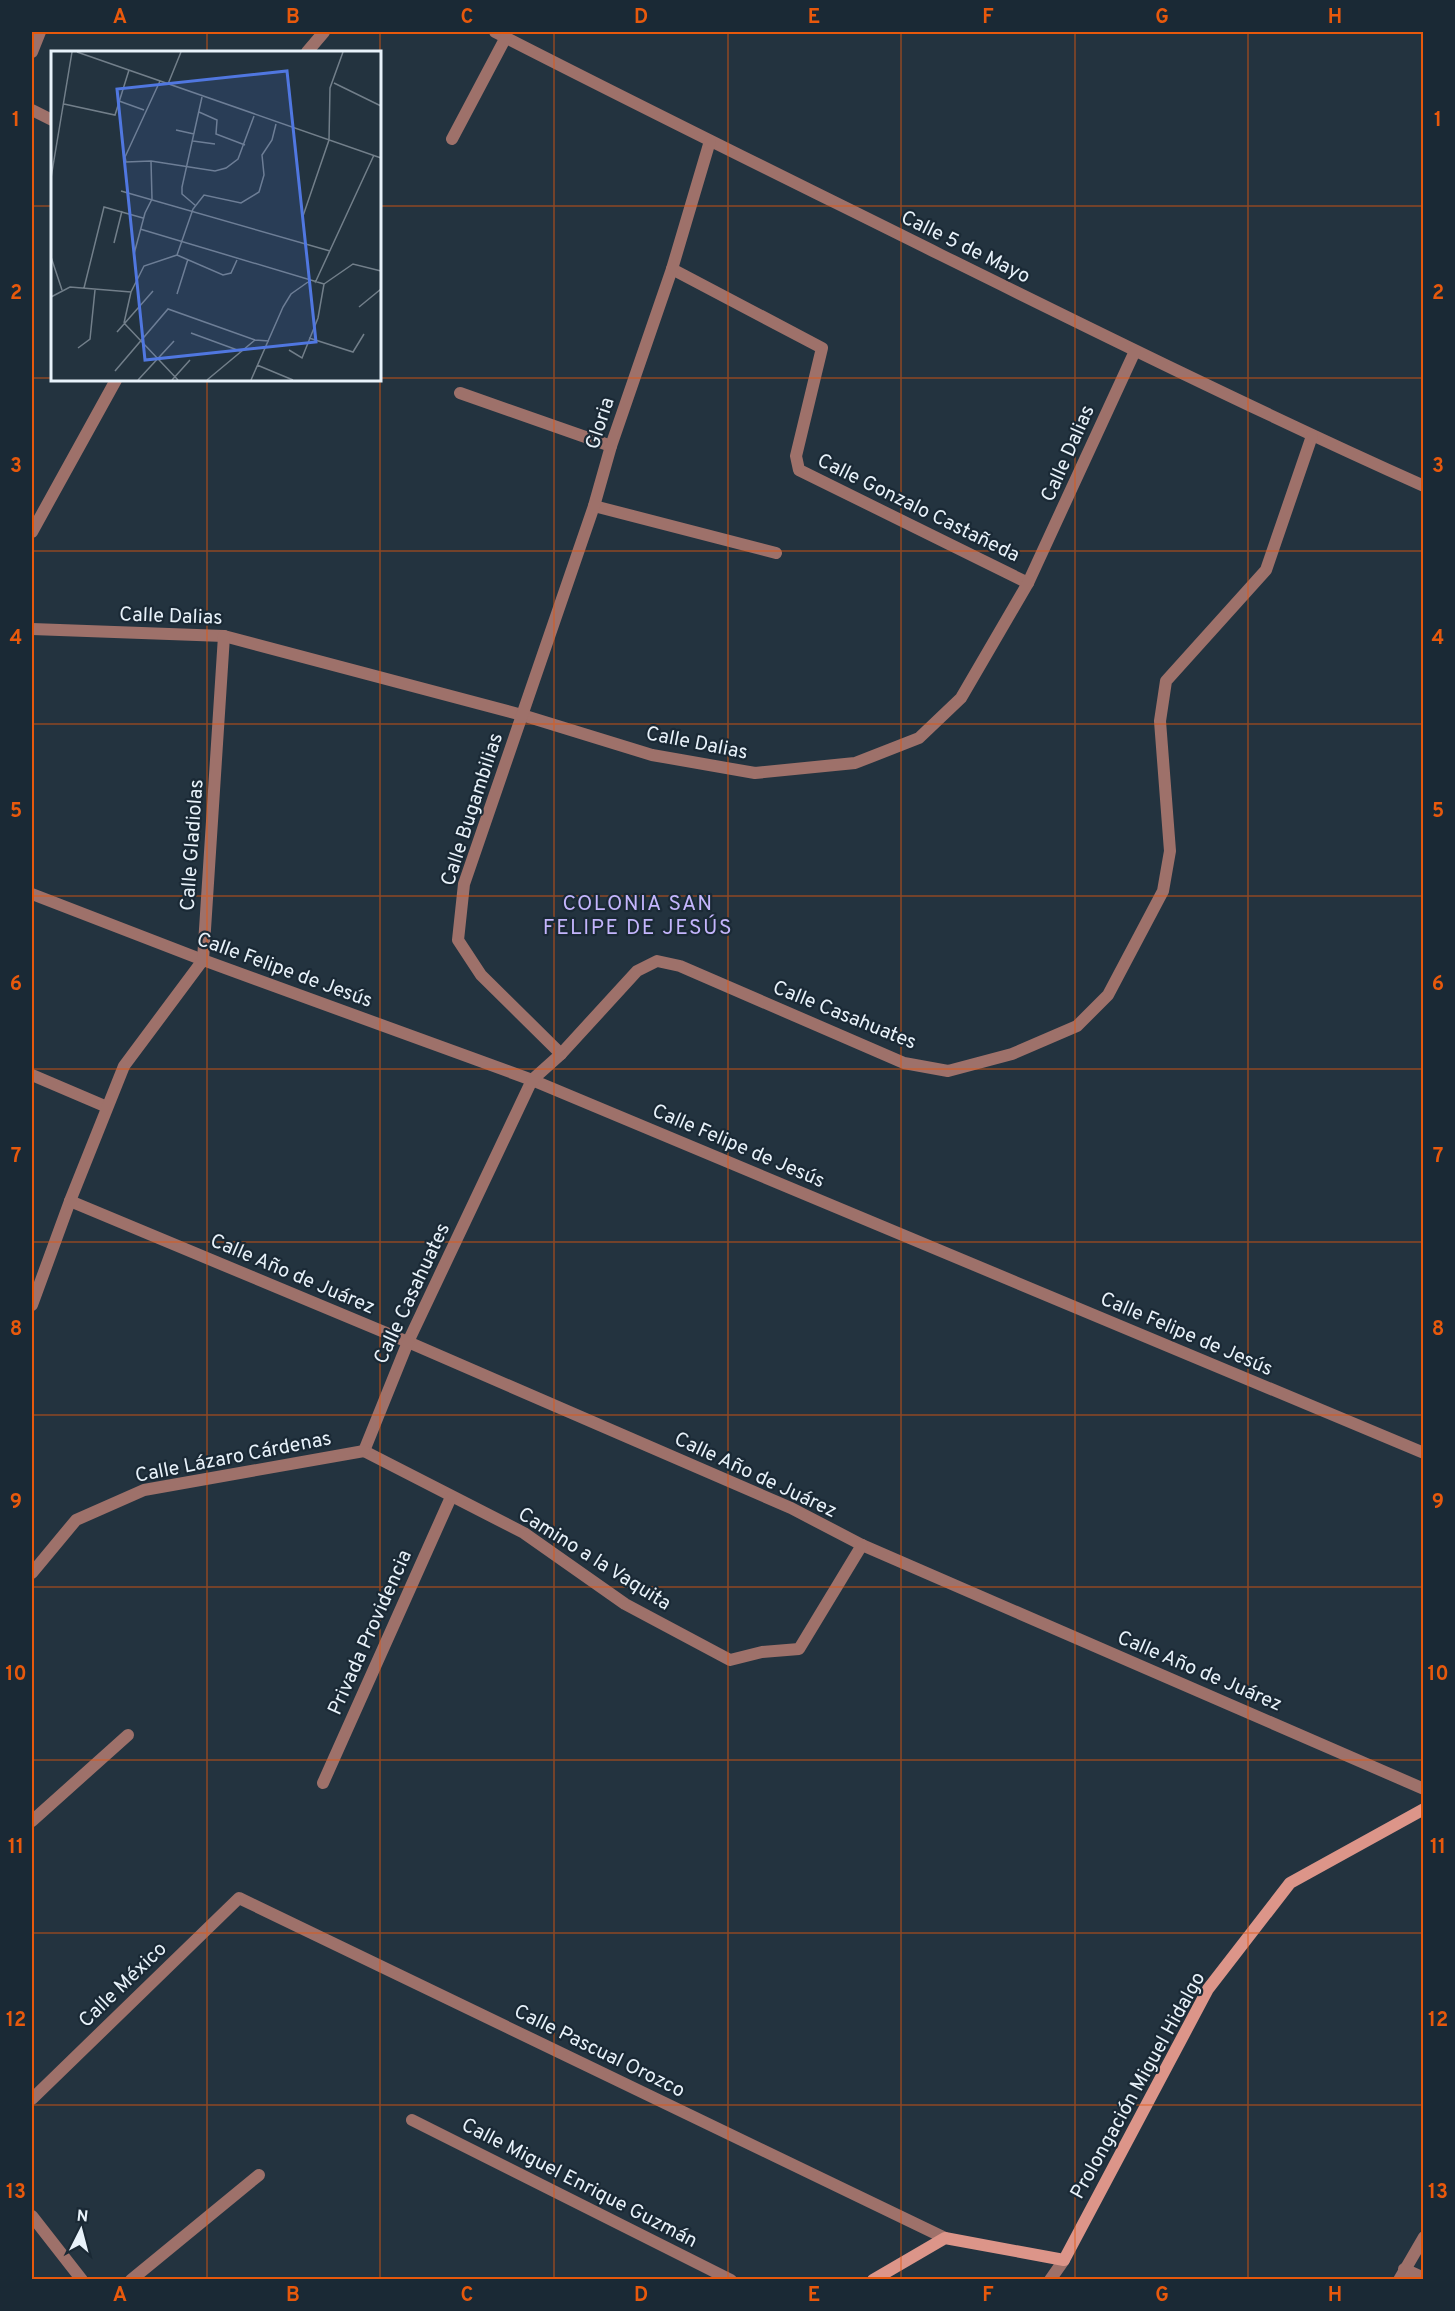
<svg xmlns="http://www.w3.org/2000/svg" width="1455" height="2311" font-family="Overpass,sans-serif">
	<rect width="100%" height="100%" fill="#23333f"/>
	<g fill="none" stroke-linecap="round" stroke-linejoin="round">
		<g stroke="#9e716a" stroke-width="12">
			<path d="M495 32C643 108 792 181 941 255 1101 334 1261 413 1424 486"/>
			<polyline points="32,52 40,32"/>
			<polyline points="307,52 324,32"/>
			<polyline points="32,110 52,120"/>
			<polyline points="452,139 506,37"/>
			<polyline points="672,269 822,348 796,456 799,470 1028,583"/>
			<polyline points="460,393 611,446"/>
			<polyline points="594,506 776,553"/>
			<polyline points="32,532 116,380"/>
			<polyline points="32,629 224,636 522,715 652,755 755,773 855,763 919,738 961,698 1028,583 1135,351"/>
			<polyline points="32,894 203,960 532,1080 1424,1453"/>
			<polyline points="561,1054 481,975 458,940 464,884 594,506 611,446 672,269 710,141"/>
			<polyline points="32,1075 107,1107"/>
			<polyline points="70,1201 408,1342 791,1508 862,1545 1424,1789"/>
			<polyline points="32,1305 70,1201 124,1066 203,960 224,636"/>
			<polyline points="364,1451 408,1342 532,1080 561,1054 637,971 657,961 680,966 904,1063 948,1071 1012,1054 1077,1026 1108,995 1163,891 1170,851 1160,721 1166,681 1266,570 1312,436"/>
			<polyline points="364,1451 524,1533 625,1604 730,1660 762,1652 799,1649 862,1545"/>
			<polyline points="32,1573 76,1520 144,1490 364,1451"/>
			<polyline points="323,1783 451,1497"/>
			<polyline points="32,1821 128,1735"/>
			<polyline points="32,2099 239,1898 945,2238"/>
			<polyline points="412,2120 731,2280"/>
			<polyline points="32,2216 82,2280"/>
			<polyline points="1404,2269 1424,2278"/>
			<polyline points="131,2280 259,2175"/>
			<polyline points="1050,2280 1064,2260"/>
			<polyline points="1399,2280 1424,2237"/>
		</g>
		<polyline stroke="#dc9589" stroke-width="12" points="873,2280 945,2238 1064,2260 1208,1989 1290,1883 1424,1809"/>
	</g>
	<path fill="none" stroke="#e8590c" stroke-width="1.5" stroke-opacity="0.55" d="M207 32V52M380 32V2280M554 32V2280M728 32V2280M901 32V2280M1075 32V2280M1248 32V2280M32 206H52M380 206H1424M32 378H52M380 378H1424M207 380V2280M32 551H1424M32 724H1424M32 896H1424M32 1069H1424M32 1242H1424M32 1415H1424M32 1587H1424M32 1760H1424M32 1933H1424M32 2105H1424"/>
	<g text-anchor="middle" stroke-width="4.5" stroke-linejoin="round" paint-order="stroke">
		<g font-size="20" fill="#e8f2fa" stroke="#1a2935">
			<text transform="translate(966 246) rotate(26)" y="7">Calle 5 de Mayo</text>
			<text transform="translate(599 423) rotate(-72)" y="7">Gloria</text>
			<text transform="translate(1067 453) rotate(-66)" y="7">Calle Dalias</text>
			<text transform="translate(919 507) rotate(26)" y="7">Calle Gonzalo Castañeda</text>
			<text transform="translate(171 615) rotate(2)" y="7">Calle Dalias</text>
			<text transform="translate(697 742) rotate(11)" y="7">Calle Dalias</text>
			<text transform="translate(471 809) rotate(-72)" y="7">Calle Bugambilias</text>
			<text transform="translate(191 845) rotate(-86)" y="7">Calle Gladiolas</text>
			<text transform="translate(285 969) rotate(20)" y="7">Calle Felipe de Jesús</text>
			<text transform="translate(845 1014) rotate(22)" y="7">Calle Casahuates</text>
			<text transform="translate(739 1145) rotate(23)" y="7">Calle Felipe de Jesús</text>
			<text transform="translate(293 1273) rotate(23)" y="7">Calle Año de Juárez</text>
			<text transform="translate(411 1293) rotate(-65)" y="7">Calle Casahuates</text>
			<text transform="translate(1187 1333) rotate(23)" y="7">Calle Felipe de Jesús</text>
			<text transform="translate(233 1456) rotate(-11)" y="7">Calle Lázaro Cárdenas</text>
			<text transform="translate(756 1474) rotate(25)" y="7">Calle Año de Juárez</text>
			<text transform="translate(595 1558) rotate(32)" y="7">Camino a la Vaquita</text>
			<text transform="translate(369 1632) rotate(-66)" y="7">Privada Providencia</text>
			<text transform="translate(1200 1670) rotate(23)" y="7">Calle Año de Juárez</text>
			<text transform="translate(122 1984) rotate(-44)" y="7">Calle México</text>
			<text transform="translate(600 2050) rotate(26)" y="7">Calle Pascual Orozco</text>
			<text transform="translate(1137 2085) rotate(-61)" y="7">Prolongación Miguel Hidalgo</text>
			<text transform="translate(580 2182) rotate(27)" y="7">Calle Miguel Enrique Guzmán</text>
		</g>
		<g font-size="21" letter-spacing="1.5" fill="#c4b5fc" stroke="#1a2935">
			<text x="638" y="910">COLONIA SAN<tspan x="638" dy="24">FELIPE DE JESÚS</tspan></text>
		</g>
	</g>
	<g transform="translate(51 51)">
		<rect width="330" height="330" fill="#23333f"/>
		<path fill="none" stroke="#727f8a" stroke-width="1.5" d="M26 1 330 107M109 30 74 106 75 111 100 110 164 120 175 117 187 108 203 65M283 32 330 55M117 33 130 1M68 50 93 59M13 53 64 64 78 19M148 61 166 69 165 83 194 94M125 79 143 83M142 90 164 93M0 127 21 1M70 140 279 200M145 155 131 143V136L151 46M252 165 278 89 279 37 292 1M89 178 273 233M63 192 71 160M83 203 94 162 101 148 100 110M126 204 142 158 153 144 190 152 208 141 213 124 211 104 221 89 225 73M126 204 172 224 180 222 186 209M0 206 11 239M264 232 323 104M273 233 302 213 330 220M33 237 53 156 92 167M126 243 137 208M0 246 19 236 80 241M308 256 330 238M73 272 80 241 93 215 126 204M73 272 127 329M66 281 102 240M140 282 189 300M258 287 302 301 313 283M27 297 39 288 44 239M238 299 251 307 267 267 273 233M206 314 242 329M64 320 117 258 204 289 218 290M87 329 123 290M121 329 139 309M156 329 204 289M200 329 232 256 240 243 257 231"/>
		<path fill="#5077e0" fill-opacity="0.15" stroke="#5077e0" stroke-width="3" d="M236 20 265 291 94 309 66 38Z"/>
		<rect width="330" height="330" fill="none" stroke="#e8f2fa" stroke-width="3"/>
	</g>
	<rect width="1455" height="2311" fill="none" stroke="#1a2935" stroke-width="66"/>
	<g transform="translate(81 2230) rotate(6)" stroke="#1a2935" stroke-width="4.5" paint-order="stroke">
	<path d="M0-4.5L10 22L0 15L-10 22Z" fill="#e8f2fa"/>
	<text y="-9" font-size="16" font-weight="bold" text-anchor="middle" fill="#e8f2fa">N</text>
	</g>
	<rect x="33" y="33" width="1389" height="2245" fill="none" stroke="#e8590c" stroke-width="2"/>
	<g font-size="20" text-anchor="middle" font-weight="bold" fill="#e8590c">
		<text x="120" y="23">A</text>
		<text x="293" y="23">B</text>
		<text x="467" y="23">C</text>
		<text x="641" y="23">D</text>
		<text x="814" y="23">E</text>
		<text x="988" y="23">F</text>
		<text x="1162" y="23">G</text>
		<text x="1335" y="23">H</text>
		<text x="16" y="126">1</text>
		<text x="1438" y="126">1</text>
		<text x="16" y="299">2</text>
		<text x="1438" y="299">2</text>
		<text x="16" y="472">3</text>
		<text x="1438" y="472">3</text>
		<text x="16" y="644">4</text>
		<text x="1438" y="644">4</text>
		<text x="16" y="817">5</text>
		<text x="1438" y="817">5</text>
		<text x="16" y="990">6</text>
		<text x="1438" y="990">6</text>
		<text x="16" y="1162">7</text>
		<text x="1438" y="1162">7</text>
		<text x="16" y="1335">8</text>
		<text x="1438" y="1335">8</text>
		<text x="16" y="1508">9</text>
		<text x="1438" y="1508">9</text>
		<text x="16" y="1680">10</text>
		<text x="1438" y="1680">10</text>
		<text x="16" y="1853">11</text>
		<text x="1438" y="1853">11</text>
		<text x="16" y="2026">12</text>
		<text x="1438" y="2026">12</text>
		<text x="16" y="2198">13</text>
		<text x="1438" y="2198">13</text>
		<text x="120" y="2301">A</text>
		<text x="293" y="2301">B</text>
		<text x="467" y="2301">C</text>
		<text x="641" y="2301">D</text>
		<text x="814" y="2301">E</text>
		<text x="988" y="2301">F</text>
		<text x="1162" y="2301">G</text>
		<text x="1335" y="2301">H</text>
	</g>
</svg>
